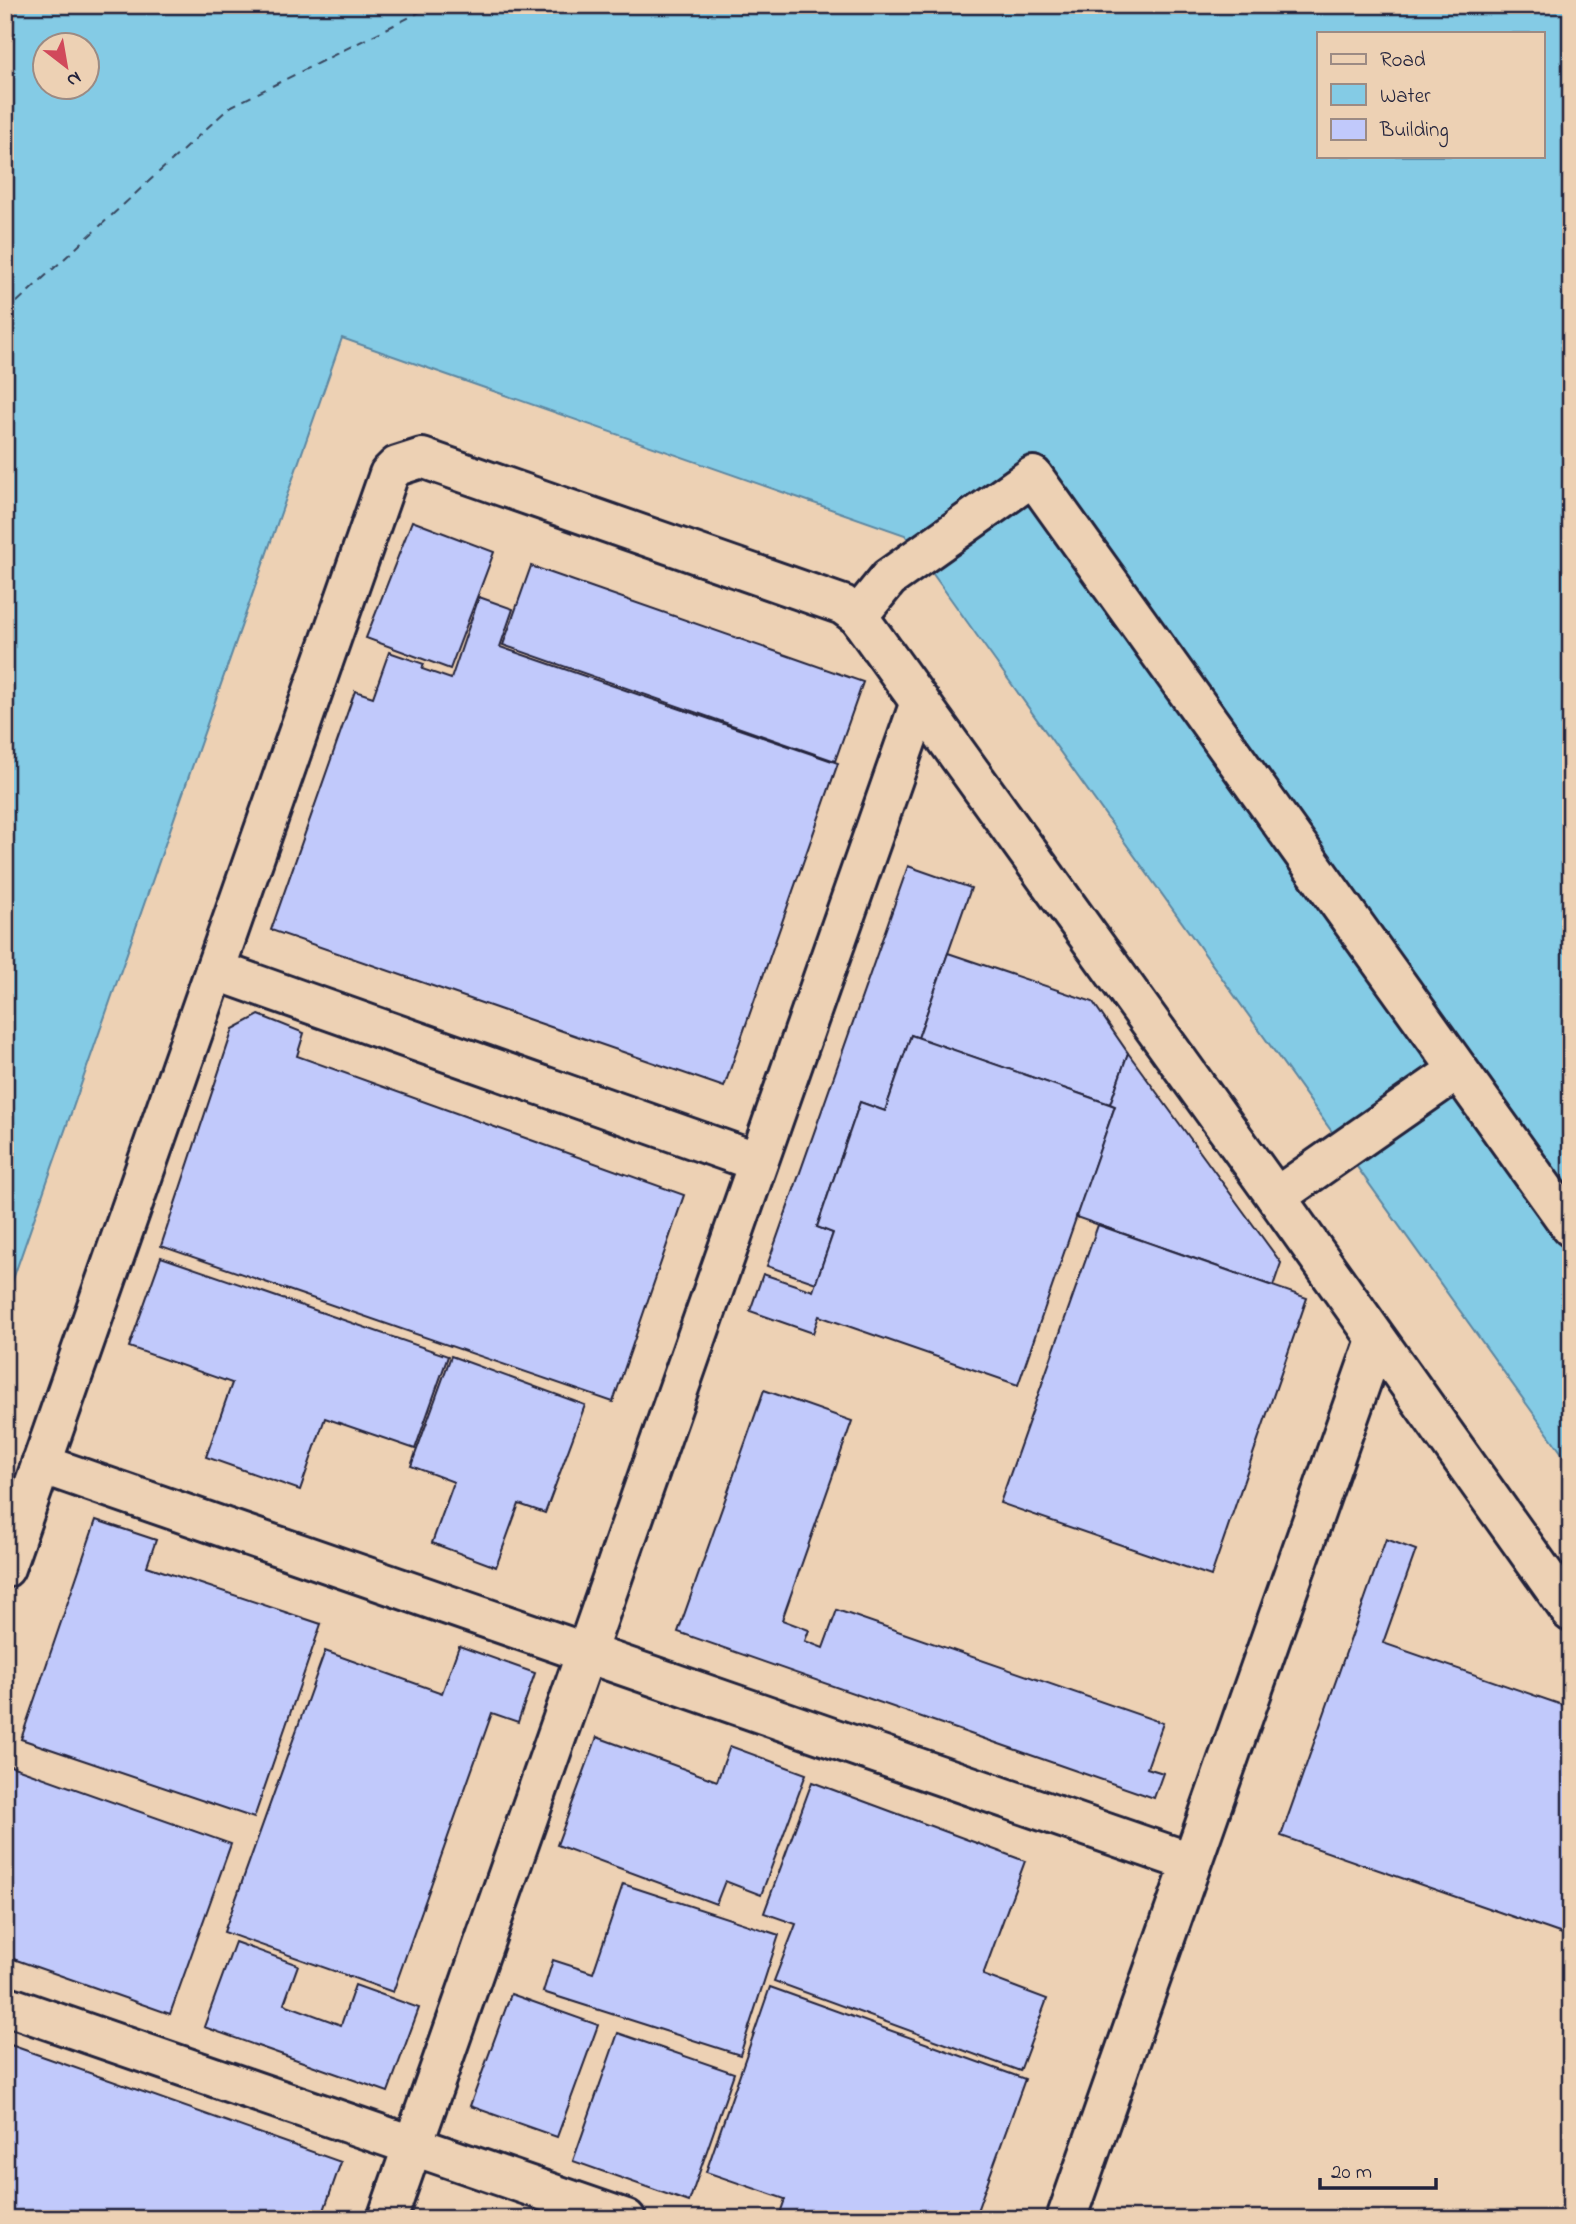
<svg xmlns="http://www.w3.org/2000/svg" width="1576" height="2224" font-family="'Indie Flower',sans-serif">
	<rect width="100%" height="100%" fill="#edd1b4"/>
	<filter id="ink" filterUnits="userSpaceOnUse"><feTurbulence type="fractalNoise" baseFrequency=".0143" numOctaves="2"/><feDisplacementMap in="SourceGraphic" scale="14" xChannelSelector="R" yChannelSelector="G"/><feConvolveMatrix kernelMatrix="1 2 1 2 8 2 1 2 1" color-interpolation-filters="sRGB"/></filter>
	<g filter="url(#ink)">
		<path fill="#84cbe5" stroke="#5d87a1" stroke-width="2" fill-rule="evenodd" d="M5 5H1571V1466L905 535 342 338 5 1302ZM1319 33H1543V156H1319ZM46 46H88V88H46Z"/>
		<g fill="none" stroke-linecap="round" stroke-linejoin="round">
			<polyline stroke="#36445d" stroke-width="2" stroke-dasharray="9 7" stroke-linecap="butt" points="5,313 230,107 434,5"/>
		</g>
		<g fill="#c1c9fb" stroke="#22223b" stroke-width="2">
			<polygon points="412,521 494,552 450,669 366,638"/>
			<polygon points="531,566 863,682 835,761 503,645"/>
			<polygon points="479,597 513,609 500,647 838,763 724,1087 271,930 355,691 373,697 389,652 424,664 422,669 451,679"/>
			<polygon points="908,866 971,888 918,1038 911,1035 885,1111 860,1102 817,1227 833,1233 816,1283 767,1266"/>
			<polygon points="948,953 1093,1002 1128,1053 1110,1104 918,1038"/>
			<polygon points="259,1015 304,1033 297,1056 684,1195 613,1402 161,1246 233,1029"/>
			<polygon points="911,1035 1115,1106 1018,1385 819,1316 813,1333 750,1311 763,1274 813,1291 833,1233 817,1227 860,1102 885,1111"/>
			<polygon points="1128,1053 1281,1263 1273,1286 1076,1217 1115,1106 1110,1104"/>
			<polygon points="1098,1225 1307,1298 1211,1576 1000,1503"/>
			<polygon points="161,1257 448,1356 415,1449 325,1418 300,1490 206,1457 232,1383 129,1347"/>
			<polygon points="451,1356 585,1405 545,1513 519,1504 496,1567 432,1543 454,1482 411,1466"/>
			<polygon points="764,1390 852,1421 782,1620 809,1630 805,1641 823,1648 837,1610 1163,1723 1147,1768 1163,1773 1154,1798 678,1632"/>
			<polygon points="96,1520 156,1540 147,1566 321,1624 254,1818 21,1739"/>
			<polygon points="1386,1539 1416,1550 1383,1643 1571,1708 1571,1937 1281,1836"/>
			<polygon points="459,1646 535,1673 518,1722 492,1713 393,1992 224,1932 325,1651 442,1693"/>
			<polygon points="597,1737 717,1781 730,1746 806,1774 761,1895 725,1881 716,1904 557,1845"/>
			<polygon points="5,1764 231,1844 170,2014 5,1956"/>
			<polygon points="812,1782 1025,1861 983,1975 1047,1999 1020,2071 774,1981 796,1924 764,1913"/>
			<polygon points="623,1884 779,1935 740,2055 543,1992 553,1960 593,1973"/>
			<polygon points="235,1942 298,1965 284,2004 341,2025 355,1985 419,2008 388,2092 204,2027"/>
			<polygon points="770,1987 1025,2079 974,2219 778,2219 785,2199 706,2172"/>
			<polygon points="511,1994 598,2025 557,2137 470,2106"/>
			<polygon points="618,2033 734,2073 689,2202 573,2161"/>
			<polygon points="5,2043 341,2162 321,2219 5,2219"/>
		</g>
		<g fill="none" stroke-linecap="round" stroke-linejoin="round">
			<defs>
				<g id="minor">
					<polyline points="858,616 889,578 1033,476 1571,1227"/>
					<polyline points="215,970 758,1162"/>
					<polyline points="1276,1197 1458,1070"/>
					<polyline points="41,1464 1190,1862"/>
					<polyline points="5,1568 389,474 397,466 422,458 843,605 858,616 1276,1197 1571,1612"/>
					<polyline points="5,2005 626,2219"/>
					<polyline points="387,2219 920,702"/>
					<polyline points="1066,2219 1376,1340"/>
				</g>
			</defs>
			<use href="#minor" stroke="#22223b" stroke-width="44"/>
			<use href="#minor" stroke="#edd1b4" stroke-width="38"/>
		</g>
	</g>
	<rect width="1576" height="2224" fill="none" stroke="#edd1b4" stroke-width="28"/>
	<rect x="14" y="14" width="1548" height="2196" fill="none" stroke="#22223b" stroke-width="2.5" filter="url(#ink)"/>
	<rect x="1317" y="32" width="228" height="126" fill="#edd1b4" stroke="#9c8b84" stroke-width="2"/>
	<rect x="1331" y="54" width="35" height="10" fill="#edd1b4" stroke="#9c8b84" stroke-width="2"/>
	<text x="1380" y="66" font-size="21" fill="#22223b">Road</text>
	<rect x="1331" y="84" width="35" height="21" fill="#84cbe5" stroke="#9c8b84" stroke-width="2"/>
	<text x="1380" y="102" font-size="21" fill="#22223b">Water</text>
	<rect x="1331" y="119" width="35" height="21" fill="#c1c9fb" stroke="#9c8b84" stroke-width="2"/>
	<text x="1380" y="136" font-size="21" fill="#22223b">Building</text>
	<g transform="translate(66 66) rotate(149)"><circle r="33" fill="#edd1b4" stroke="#9c8b84" stroke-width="2"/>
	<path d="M0-5L12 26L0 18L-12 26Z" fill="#d1495b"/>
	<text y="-10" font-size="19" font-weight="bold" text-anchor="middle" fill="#22223b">N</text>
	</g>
	<path d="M1320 2178v10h116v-10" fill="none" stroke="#22223b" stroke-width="3.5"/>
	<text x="1331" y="2178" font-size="21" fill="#22223b" stroke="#edd1b4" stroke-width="5" paint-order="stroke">20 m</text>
</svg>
